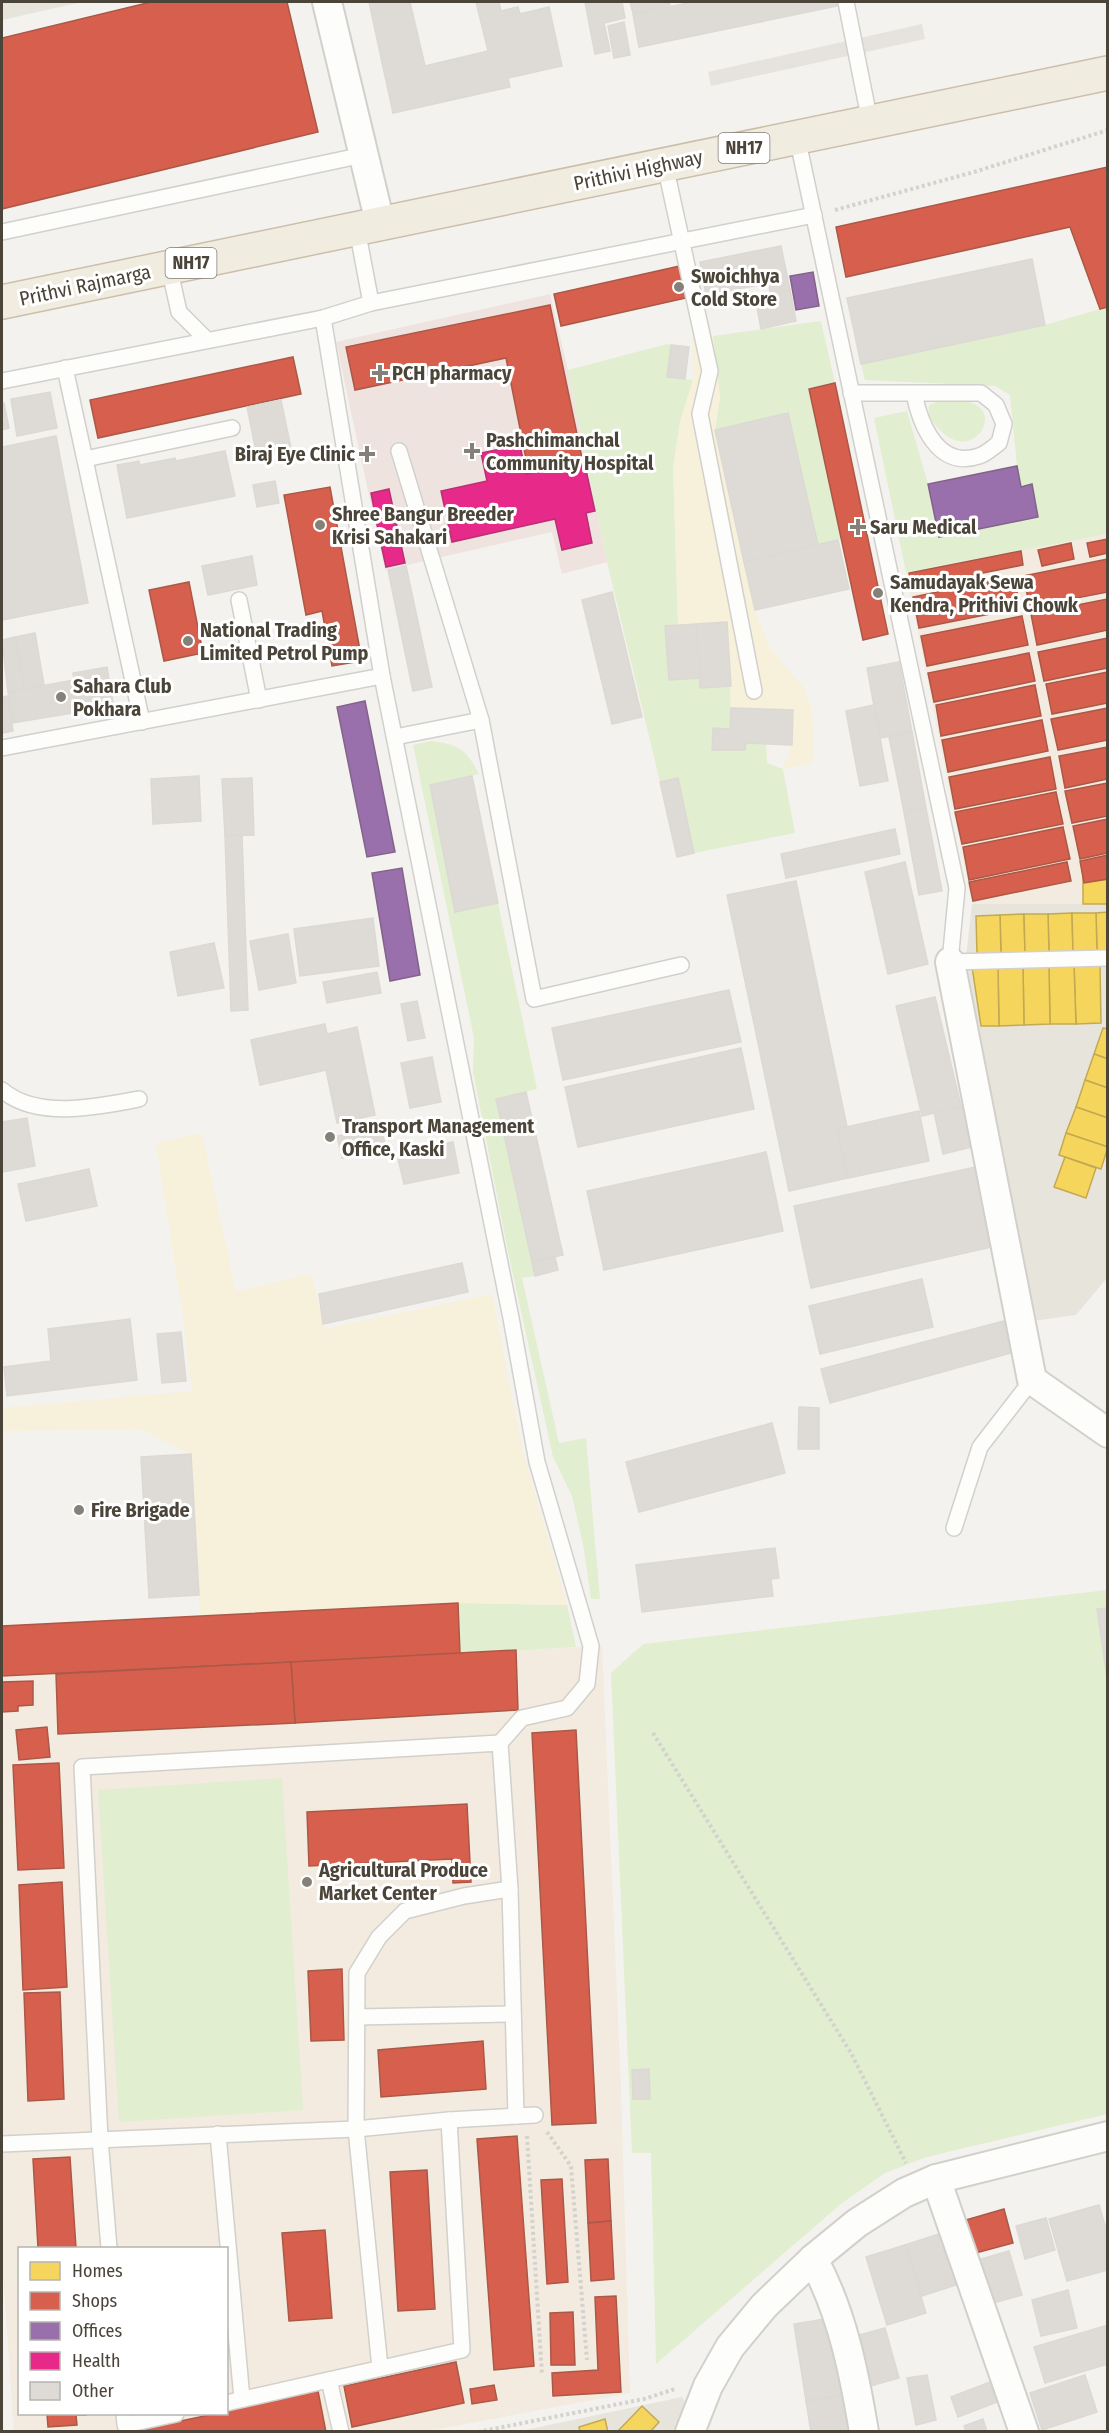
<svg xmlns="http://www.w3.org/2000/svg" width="1109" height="2433" font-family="'Fira Sans Condensed',sans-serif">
	<rect width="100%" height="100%" fill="#f4f2ee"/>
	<g fill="#e7e4dc">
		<polygon points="2,2 82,2 2,20"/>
		<polygon points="972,904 1107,904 1107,1278 1076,1315 1026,1322 966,957"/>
		<polygon points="682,2397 687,2406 676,2431 516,2432"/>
	</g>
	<g fill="#f3ebdf" fill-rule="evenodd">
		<polygon points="1107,534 1107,904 972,904 906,572"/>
		<path d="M602 1646 621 2087 630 2393 429 2431H14L2 2260V1676ZM20 2248H226V2414H20Z"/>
	</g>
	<polygon fill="#eee3df" points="550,294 568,370 607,562 562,574 552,532 385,570 336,342"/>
	<g fill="#e1eecf">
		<polygon points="1107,307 1107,534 906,572 874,418 907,411 928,484 939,537 1038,517 1032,485 1021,487 1017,466 1010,395 995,386 865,380 861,364 1045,325"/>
		<polygon points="821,321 835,383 809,389 842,539 818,545 788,413 715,430 720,397 713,336"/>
		<polygon points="667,344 671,345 667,377 693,380 680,422 673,468 678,625 665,627 669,680 700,678 701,688 731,686 730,729 713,729 712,749 745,750 746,743 766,744 767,763 783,769 795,833 694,853 678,778 660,782 607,562 568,370"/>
		<path d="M941 400C950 401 960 400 969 402 1006 412 972 465 939 429 932 422 927 416 929 405Z"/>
		<path d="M432 741C459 745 466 749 479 774L430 786 455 912 498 903 537 1089 496 1100 535 1276 522 1278 559 1443 586 1438 600 1599H591L583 1544 572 1496 553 1457 507 1247 473 1072 474 1038 413 745Z"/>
		<polygon points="1107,1590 1107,2114 927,2157 885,2173 842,2203 656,2364 651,2153 632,2153 611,1673 643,1644"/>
		<polygon points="458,1603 567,1605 576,1647 460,1654"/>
		<polygon points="282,1778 303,2110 119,2122 98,1790"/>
	</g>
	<g fill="#f7f0da">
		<polygon points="713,336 720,397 715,430 755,610 770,648 804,688 812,711 814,763 783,769 792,745 793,710 731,708 727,622 678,625 673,468 680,422 693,380 692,339"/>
		<polygon points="202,1133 236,1291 312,1274 324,1329 492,1294 522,1448 567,1605 458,1603 200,1616 190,1454 141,1429 2,1431 2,1408 192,1391 182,1310 156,1143"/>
	</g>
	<polygon fill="#e6e3df" points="922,24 925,39 711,86 708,72"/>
	<g fill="#f6d55c" stroke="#c3aa52" stroke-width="1.5">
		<polygon points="1108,876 1108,904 1083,904 1083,877"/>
		<polygon points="1108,912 1108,952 1097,952 1096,913"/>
		<polygon points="1072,913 1073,953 1049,953 1048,914"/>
		<polygon points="1072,913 1096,913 1097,952 1073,953"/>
		<polygon points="1024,914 1025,954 1001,955 1000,915"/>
		<polygon points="1024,914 1048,914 1049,953 1025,954"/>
		<polygon points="1000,915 1001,955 977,955 976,916"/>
		<polygon points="1100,964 1101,1023 1076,1024 1074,965"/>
		<polygon points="1049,965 1074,965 1076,1024 1050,1024"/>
		<polygon points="1049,965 1050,1024 1024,1025 1023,966"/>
		<polygon points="1023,966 1024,1025 999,1026 998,967"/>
		<polygon points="972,967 998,967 999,1026 981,1026"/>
		<polygon points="1103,1028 1108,1029 1108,1059 1094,1054"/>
		<polygon points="1094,1054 1108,1059 1108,1088 1085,1080"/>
		<polygon points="1085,1080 1108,1088 1108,1118 1076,1107"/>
		<polygon points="1076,1107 1108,1118 1108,1147 1066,1133"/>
		<polygon points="1066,1133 1108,1147 1101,1169 1059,1155"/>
		<polygon points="1065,1157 1096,1168 1086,1198 1054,1187"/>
		<polygon points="642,2406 659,2422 650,2432 617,2432"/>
		<polygon points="605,2419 608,2432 580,2432 579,2427"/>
	</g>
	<g fill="#d6604d" stroke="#ac5847" stroke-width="1.5">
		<polygon points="151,2 287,2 318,132 2,209 2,38"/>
		<polygon points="1108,167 1108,307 1100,309 1070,227 846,277 836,227"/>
		<polygon points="680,266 686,298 561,326 554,294"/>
		<polygon points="550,305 582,458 528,469 506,358 355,390 346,347"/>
		<polygon points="293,357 301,394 98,438 90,400"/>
		<polygon points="835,383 888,634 863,640 809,389"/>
		<polygon points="330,487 362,661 332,666 322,611 306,615 284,495"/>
		<polygon points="1108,539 1108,553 1090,557 1087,543"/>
		<polygon points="1071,543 1074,559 1042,566 1038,550"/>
		<polygon points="1021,551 1023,565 912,587 909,573"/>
		<polygon points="1108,559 1108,592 1030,607 1023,576"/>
		<polygon points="1014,576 1020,608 919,628 913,597"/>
		<polygon points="189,582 203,653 164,661 149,590"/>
		<polygon points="1108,599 1108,630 1037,645 1031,614"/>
		<polygon points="1022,616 1028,645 927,666 921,636"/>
		<polygon points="1108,638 1108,668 1044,681 1038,652"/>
		<polygon points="1029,653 1035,681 934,702 928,673"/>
		<polygon points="1108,672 1108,703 1052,714 1046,684"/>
		<polygon points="1035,685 1041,716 941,736 936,705"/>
		<polygon points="1108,708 1108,740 1058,750 1051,719"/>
		<polygon points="1042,720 1048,751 948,772 942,740"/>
		<polygon points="1108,747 1108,779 1065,788 1059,756"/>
		<polygon points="1050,757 1056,789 955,809 949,777"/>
		<polygon points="1108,783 1108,816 1072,823 1065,791"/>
		<polygon points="1056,792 1063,824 962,844 955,812"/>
		<polygon points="1108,819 1108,853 1080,859 1073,826"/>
		<polygon points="1063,827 1070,859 969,880 963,847"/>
		<polygon points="1108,855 1108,879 1084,883 1080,861"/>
		<polygon points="1067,862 1071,881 973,901 969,882"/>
		<polygon points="458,1603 460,1654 2,1676 2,1626"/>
		<polygon points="516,1650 518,1710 295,1723 291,1662"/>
		<polygon points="291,1662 295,1723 58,1734 56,1674"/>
		<polygon points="33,1681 33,1705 18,1706 18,1711 2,1712 2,1682"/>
		<polygon points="47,1727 50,1757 19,1760 16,1730"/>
		<polygon points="576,1730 596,2123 552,2125 532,1733"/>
		<polygon points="59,1763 64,1868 18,1870 13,1765"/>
		<polygon points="467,1804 471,1882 453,1883 452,1859 309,1866 307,1812"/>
		<polygon points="62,1882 67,1987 23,1990 19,1885"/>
		<polygon points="342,1969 344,2040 311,2041 308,1971"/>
		<polygon points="60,1992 64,2099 28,2101 24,1993"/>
		<polygon points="483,2041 486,2089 381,2097 378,2050"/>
		<polygon points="517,2136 534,2366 494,2370 477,2139"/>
		<polygon points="70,2157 76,2248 38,2248 33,2159"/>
		<polygon points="608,2159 611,2221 588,2223 585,2160"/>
		<polygon points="427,2170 435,2309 398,2311 390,2172"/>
		<polygon points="562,2179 568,2282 547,2284 541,2180"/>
		<polygon points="1004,2209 1013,2243 968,2255 959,2222"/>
		<polygon points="611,2221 614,2279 591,2281 588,2223"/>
		<polygon points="325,2230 332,2318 289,2321 282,2233"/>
		<polygon points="616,2296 621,2392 553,2396 552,2373 598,2370 595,2297"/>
		<polygon points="573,2312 575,2365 551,2365 550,2313"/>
		<polygon points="456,2362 464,2403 352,2427 344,2386"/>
		<polygon points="494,2385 497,2400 472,2404 470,2389"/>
		<polygon points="318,2391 326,2432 128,2432 214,2414 226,2414 226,2411"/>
		<polygon points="47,2414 86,2414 86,2415 76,2415 77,2425 48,2427"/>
	</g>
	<g fill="#9970ab" stroke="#826389" stroke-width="1.5">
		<polygon points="813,272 819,306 796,310 790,276"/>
		<polygon points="1017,466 1021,487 1032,484 1038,517 939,537 928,484"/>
		<polygon points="365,701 395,852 367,857 337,707"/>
		<polygon points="402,868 420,975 390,981 372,873"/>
	</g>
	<g fill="#e7298a" stroke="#b83172" stroke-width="1.5">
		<polygon points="520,445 526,474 584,461 595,511 586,513 592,543 562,550 555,519 452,542 441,491 487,481 481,453"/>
		<polygon points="389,489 398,531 379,535 371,493"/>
		<polygon points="398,531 405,563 386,567 379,535"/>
	</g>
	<g fill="#dedbd6" stroke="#dcd9d4" stroke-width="1.5">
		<polygon points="369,2 410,2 425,66 488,51 476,2 499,2 501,11 518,7 520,14 549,7 562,66 508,78 510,87 393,113"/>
		<polygon points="585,2 622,2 625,18 604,23 610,51 595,54"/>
		<polygon points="630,2 669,2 670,5 633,13"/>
		<polygon points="693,2 836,2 837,6 639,47 633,14"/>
		<polygon points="624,22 630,55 614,58 608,26"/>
		<polygon points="781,246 790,290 770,294 769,283 706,295 700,262"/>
		<polygon points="1032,259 1045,325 861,364 847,298"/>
		<polygon points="790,290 796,321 761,329 755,297"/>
		<polygon points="671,345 689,347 685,379 667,377"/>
		<polygon points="50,392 57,428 17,436 11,399"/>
		<polygon points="281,400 291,448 257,456 247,407"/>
		<polygon points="4,403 9,428 2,430 2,404"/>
		<polygon points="788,413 818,545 744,562 715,430"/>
		<polygon points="56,436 88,603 2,620 2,447"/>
		<polygon points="225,451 235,496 127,518 117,465 139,461 140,465 175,458 176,461"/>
		<polygon points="275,481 279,503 257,507 253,485"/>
		<polygon points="838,540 849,589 755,610 744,562"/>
		<polygon points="252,556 257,585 208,595 202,566"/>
		<polygon points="406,566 432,687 413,691 388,570"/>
		<polygon points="612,592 642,717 612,724 582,600"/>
		<polygon points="727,622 731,686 700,688 696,624"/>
		<polygon points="696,624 700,678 669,680 665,626"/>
		<polygon points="35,633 44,685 24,689 15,637"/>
		<polygon points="15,637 24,689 8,692 2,640"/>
		<polygon points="899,662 912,732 880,738 867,668"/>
		<polygon points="107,667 113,703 78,709 79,712 13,723 8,692 74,680 73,673"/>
		<polygon points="8,696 13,731 2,733 2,697"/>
		<polygon points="874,705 888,781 860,786 846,711"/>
		<polygon points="731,708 793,710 792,745 746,743 745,750 712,750 713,728 730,729"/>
		<polygon points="912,732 926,808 904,812 889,737"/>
		<polygon points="199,776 201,821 153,824 151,779"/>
		<polygon points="472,776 498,903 455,912 430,785"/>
		<polygon points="252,778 254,835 225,836 222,779"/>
		<polygon points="678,778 694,853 677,857 660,782"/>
		<polygon points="926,808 942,891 919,895 904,812"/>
		<polygon points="895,829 900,854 786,878 781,854"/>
		<polygon points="242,835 248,1010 231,1011 225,836"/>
		<polygon points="905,862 928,964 888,974 865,872"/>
		<polygon points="796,881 847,1127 837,1129 848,1178 789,1191 727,895"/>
		<polygon points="373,918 379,966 300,976 294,929"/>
		<polygon points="288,934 296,983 259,990 250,941"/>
		<polygon points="214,943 224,988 178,996 170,952"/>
		<polygon points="377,972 381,993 327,1003 323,982"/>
		<polygon points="729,990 741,1042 563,1080 552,1028"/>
		<polygon points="935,997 961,1106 922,1116 896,1006"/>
		<polygon points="417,1001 425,1038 408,1041 401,1004"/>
		<polygon points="325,1024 327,1034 357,1027 375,1115 337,1123 326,1070 260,1085 251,1040"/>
		<polygon points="741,1048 754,1109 578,1147 565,1087"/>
		<polygon points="432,1057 441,1102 410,1108 401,1063"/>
		<polygon points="526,1092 563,1255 532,1262 496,1099"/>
		<polygon points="967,1105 976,1146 943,1154 934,1112"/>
		<polygon points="919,1111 929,1161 848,1178 837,1129"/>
		<polygon points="27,1118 35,1166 2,1172 2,1122"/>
		<polygon points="381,1126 386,1149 342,1158 337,1136"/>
		<polygon points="453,1142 459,1173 404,1184 397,1154"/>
		<polygon points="766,1152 783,1231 604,1270 587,1191"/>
		<polygon points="981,1166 996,1246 811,1288 794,1206"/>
		<polygon points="89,1169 97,1206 26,1221 18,1184"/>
		<polygon points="555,1257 558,1270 535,1276 532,1262"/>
		<polygon points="462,1263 468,1292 323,1324 319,1294"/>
		<polygon points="922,1279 933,1327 820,1354 809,1306"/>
		<polygon points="130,1319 137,1380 7,1396 4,1367 51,1361 48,1329"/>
		<polygon points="1004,1321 1011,1353 830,1403 821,1369"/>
		<polygon points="181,1332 186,1381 162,1383 157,1334"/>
		<polygon points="799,1407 819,1408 819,1449 798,1449"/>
		<polygon points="772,1423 785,1473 639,1512 626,1462"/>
		<polygon points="191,1454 199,1595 149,1598 141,1457"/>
		<polygon points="775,1548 779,1578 771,1579 773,1596 642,1612 636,1565"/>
		<polygon points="1108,1608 1108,1685 1097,1609"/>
		<polygon points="649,2069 650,2099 633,2099 632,2070"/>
		<polygon points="1099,2205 1108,2235 1108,2270 1067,2281 1049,2219"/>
		<polygon points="1046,2218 1055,2250 1025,2259 1016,2226"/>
		<polygon points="942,2233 959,2284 922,2296 905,2245"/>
		<polygon points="905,2245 926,2313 887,2325 866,2257"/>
		<polygon points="1009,2251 1022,2295 986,2305 974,2261"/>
		<polygon points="1068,2290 1077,2328 1041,2336 1032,2300"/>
		<polygon points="824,2319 840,2359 845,2395 806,2401 794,2324"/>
		<polygon points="1108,2325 1108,2364 1045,2383 1034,2347"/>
		<polygon points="885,2328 899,2378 870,2386 856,2336"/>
		<polygon points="927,2375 936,2420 916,2425 907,2378"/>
		<polygon points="1085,2375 1097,2412 1042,2430 1030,2393"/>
		<polygon points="990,2382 997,2402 958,2417 951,2397"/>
		<polygon points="845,2395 850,2432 811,2432 806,2401"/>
		<polygon points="983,2419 987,2432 966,2432 964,2426"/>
	</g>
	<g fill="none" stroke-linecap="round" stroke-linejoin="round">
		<defs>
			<g id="service">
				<polyline points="846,2 870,122"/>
				<polyline points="797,137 957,888 950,962 1108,958"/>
				<polyline points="665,165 710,371 700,414 754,691"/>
				<polyline points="357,229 371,303"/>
				<polyline points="2,232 363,155"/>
				<polyline points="169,267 179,312 206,339"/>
				<polyline points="323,318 382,676 511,1318 537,1462 591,1646 587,1684 567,1708 522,1718 500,1743"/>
				<polyline points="65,368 142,722"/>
				<polyline points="2,381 323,318 371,303 814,215"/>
				<path d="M851 393H981L996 405 1004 424 999 443C993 447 986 454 979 456 938 470 920 424 914 393"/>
				<polyline points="399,451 481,720 534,999 681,965"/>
				<polyline points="85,459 232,428"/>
				<polyline points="239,600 259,700"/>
				<polyline points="395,737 481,720"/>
				<polyline points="2,748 382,676"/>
				<path d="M2 1090C37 1120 98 1107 139 1099"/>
				<polyline points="954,1528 980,1447 1032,1380"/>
				<polyline points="357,2017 513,2014"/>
				<polyline points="218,2134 242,2399"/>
				<polyline points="2,2144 356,2129 449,2120 535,2115"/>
				<polyline points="109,2248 100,2139 82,1767 500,1743 510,1889 516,2116"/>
				<polyline points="380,2368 356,2129 357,1973 379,1937 405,1911 464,1896 510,1889"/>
				<polyline points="329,2380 341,2432"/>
				<polyline points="226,2403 462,2350 449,2120"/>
				<polyline points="124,2414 125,2425 176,2414"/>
			</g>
			<g id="minor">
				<polyline points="327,2 380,223"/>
				<polyline points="950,962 1032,1380 1108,1433"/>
				<polyline points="936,2179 1024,2432"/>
				<path d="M813 2259C842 2312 854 2372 864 2432"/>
				<polyline points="690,2432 708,2386 730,2347 764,2306 813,2259 857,2223 904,2193 936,2179 1108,2136"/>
			</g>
			<polyline id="trunk" points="2,302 1108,73"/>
		</defs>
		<use href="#service" stroke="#d2d0cb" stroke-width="18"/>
		<use href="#minor" stroke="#d2d0cb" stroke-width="32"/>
		<use href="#trunk" stroke="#ccbfa9" stroke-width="36"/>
		<g stroke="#d3d2cc" stroke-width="4" stroke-dasharray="3 3" stroke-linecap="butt">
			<polyline points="835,210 974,172 1108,130"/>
			<polyline points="653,1733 851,2053 906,2163"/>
			<polyline points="547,2132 571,2166 587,2360"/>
			<polyline points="527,2136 542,2375"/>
			<polyline points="478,2432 644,2399 675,2389"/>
		</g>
		<use href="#service" stroke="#fdfdfc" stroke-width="15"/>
		<use href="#minor" stroke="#fdfdfc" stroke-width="28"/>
		<use href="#trunk" stroke="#f0ece0" stroke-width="33"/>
	</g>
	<g fill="#868178" stroke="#fff" stroke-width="2">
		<circle cx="679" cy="287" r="6"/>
		<path d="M377 364h6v6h6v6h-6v6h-6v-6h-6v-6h6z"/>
		<path d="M469 442h6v6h6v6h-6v6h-6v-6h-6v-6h6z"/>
		<path d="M364 445h6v6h6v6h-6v6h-6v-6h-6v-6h6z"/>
		<circle cx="320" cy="525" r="6"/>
		<path d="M855 518h6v6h6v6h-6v6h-6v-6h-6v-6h6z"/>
		<circle cx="878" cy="593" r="6"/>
		<circle cx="188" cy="641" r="6"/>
		<circle cx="61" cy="697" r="6"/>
		<circle cx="330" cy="1137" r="6"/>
		<circle cx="79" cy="1510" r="6"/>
		<circle cx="307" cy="1882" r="6"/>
	</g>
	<g text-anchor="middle" stroke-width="6" stroke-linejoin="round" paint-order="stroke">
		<g fill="#fff" stroke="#817c74" stroke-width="1.5">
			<rect x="718.5" y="133" width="51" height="30" rx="4.5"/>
			<rect x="165.5" y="248" width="51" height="30" rx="4.5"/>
		</g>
		<g font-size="18" font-weight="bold" fill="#4b4439">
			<text x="744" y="154">NH17</text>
			<text x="191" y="269">NH17</text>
		</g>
		<g font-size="20" fill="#4b4439" stroke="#fff">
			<text transform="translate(638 170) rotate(-12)" y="7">Prithivi Highway</text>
			<text transform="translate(85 285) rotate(-12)" y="7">Prithvi Rajmarga</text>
		</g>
		<g font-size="20" font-weight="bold" fill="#4b4439" stroke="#fff" text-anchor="start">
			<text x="691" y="283">Swoichhya<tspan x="691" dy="23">Cold Store</tspan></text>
			<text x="392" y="380">PCH pharmacy</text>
			<text x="486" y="447">Pashchimanchal<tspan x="486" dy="23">Community Hospital</tspan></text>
			<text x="355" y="461" text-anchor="end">Biraj Eye Clinic</text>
			<text x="332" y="521">Shree Bangur Breeder<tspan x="332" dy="23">Krisi Sahakari</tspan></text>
			<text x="870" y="534">Saru Medical</text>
			<text x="890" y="589">Samudayak Sewa<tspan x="890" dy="23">Kendra, Prithivi Chowk</tspan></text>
			<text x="200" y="637">National Trading<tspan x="200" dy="23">Limited Petrol Pump</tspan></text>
			<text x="73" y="693">Sahara Club<tspan x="73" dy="23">Pokhara</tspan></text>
			<text x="342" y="1133">Transport Management<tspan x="342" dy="23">Office, Kaski</tspan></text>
			<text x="91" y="1517">Fire Brigade</text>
			<text x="319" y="1877">Agricultural Produce<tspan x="319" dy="23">Market Center</tspan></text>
		</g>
	</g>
	<rect width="1109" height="2433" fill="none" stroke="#4b4439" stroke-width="6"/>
	<rect x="18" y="2247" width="210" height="168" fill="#ffffff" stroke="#b7b4b0" stroke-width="1.5"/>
	<rect x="30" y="2262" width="30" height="18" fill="#f6d55c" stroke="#b7b4b0" stroke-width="1.5"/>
	<text x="72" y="2277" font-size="18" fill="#4b4439">Homes</text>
	<rect x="30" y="2292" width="30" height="18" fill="#d6604d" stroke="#b7b4b0" stroke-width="1.5"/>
	<text x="72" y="2307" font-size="18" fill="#4b4439">Shops</text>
	<rect x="30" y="2322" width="30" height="18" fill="#9970ab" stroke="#b7b4b0" stroke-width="1.5"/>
	<text x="72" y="2337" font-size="18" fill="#4b4439">Offices</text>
	<rect x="30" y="2352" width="30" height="18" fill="#e7298a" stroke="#b7b4b0" stroke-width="1.5"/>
	<text x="72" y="2367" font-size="18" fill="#4b4439">Health</text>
	<rect x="30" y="2382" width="30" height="18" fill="#dedbd6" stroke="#b7b4b0" stroke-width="1.5"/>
	<text x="72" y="2397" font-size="18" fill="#4b4439">Other</text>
</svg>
